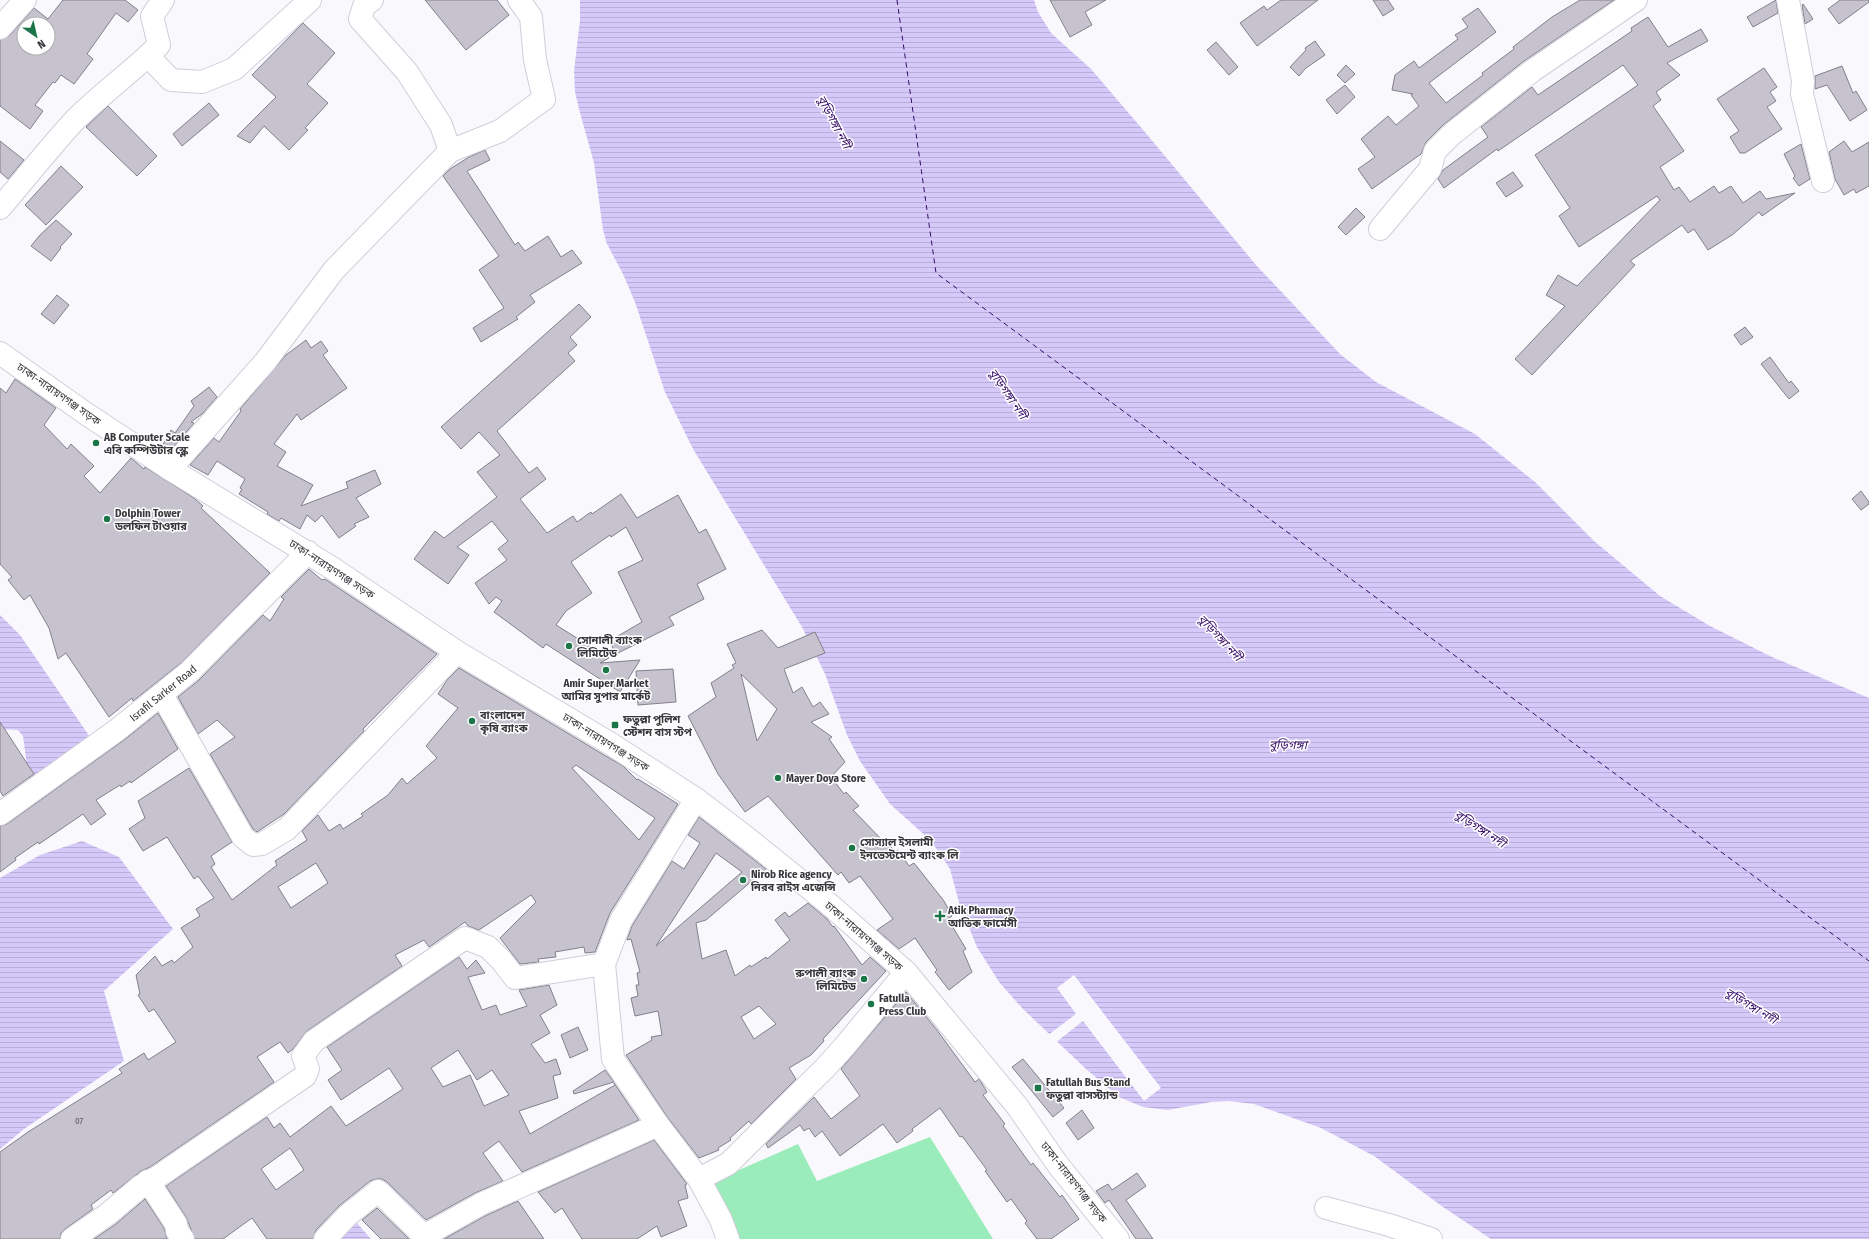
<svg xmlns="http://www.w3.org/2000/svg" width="1869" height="1239" font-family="'Fira Sans Condensed','Noto Sans Bengali',sans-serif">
	<defs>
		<pattern id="water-rules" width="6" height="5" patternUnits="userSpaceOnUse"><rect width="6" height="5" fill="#d5c9f9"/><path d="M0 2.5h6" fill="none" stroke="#b8add6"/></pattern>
	</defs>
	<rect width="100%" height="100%" fill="#f9f8fd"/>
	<polygon fill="#9aecba" points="930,1137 993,1239 723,1239 703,1186 798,1144 817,1181"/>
	<g fill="url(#water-rules)">
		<polygon points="580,0 1034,0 1038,12 1051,33 1091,69 1144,131 1256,265 1340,354 1376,382 1475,434 1535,482 1594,541 1660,596 1710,626 1772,657 1869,698 1869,1239 1491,1239 1443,1207 1374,1156 1321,1128 1254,1104 1228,1101 1211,1102 1168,1110 1143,1107 1119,1097 1086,1069 1023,1009 999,982 977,947 960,906 950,869 939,852 928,838 890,804 860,761 847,735 825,674 802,627 693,449 665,392 635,302 623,274 607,244 603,230 594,163 579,109 575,92 574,71 580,20"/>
		<polygon points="0,615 20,635 92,740 36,784 29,780 23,736 18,730 0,729"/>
		<polygon points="82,841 119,857 173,929 104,991 124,1061 24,1129 0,1149 0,878 40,855"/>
		<polygon points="356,1222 371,1239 340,1239"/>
	</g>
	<polygon fill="#f9f8fd" points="1074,975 1161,1088 1144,1101 1083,1021 1055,1043 1048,1035 1076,1014 1057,988"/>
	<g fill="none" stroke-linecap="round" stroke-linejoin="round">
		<polyline stroke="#360d68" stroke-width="1" stroke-dasharray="5 4" stroke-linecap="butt" points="897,0 936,273 1869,961"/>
	</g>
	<g fill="#c6c3cf" stroke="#82808b" fill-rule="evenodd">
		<path d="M63 0H125L138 10 128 22 116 13 87 54 93 59 74 84 61 75 55 83 53 82 35 105 43 111 30 129 0 106V40L9 36 34 8 48 19ZM24 24H48V48H24Z"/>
		<polygon points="425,0 497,0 509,15 466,50"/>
		<polygon points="1050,0 1106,0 1085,12 1092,25 1070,37"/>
		<polygon points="1281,0 1318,0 1257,46 1240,23 1264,6 1267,10"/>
		<polygon points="1373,0 1388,0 1394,9 1383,16"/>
		<polygon points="1580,0 1614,0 1524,61 1443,125 1426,142 1421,154 1372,189 1358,169 1375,157 1361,139 1388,116 1396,125 1419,106 1411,95 1413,94 1392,90 1395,75 1414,61 1419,68 1458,39 1455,35 1468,27 1462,19 1478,8 1496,32 1429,83 1446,103 1483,75 1482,73 1514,49 1513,47 1552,17"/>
		<polygon points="1776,0 1778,13 1753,27 1747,17"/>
		<polygon points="1840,0 1869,0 1869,2 1839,24 1828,9"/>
		<polygon points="1803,4 1813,19 1805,24 1802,5"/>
		<polygon points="1648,17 1668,47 1701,29 1708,41 1667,63 1680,75 1656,92 1661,100 1653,106 1684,151 1660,167 1674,190 1679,187 1690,202 1714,186 1719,193 1731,186 1743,203 1760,191 1766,199 1795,193 1762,216 1759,212 1732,235 1708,250 1694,229 1688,233 1682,225 1630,261 1635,265 1532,375 1515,359 1565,306 1546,295 1558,275 1577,286 1660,200 1657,196 1579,247 1559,216 1570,208 1535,155 1638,85 1623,65 1498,151 1497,149 1444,188 1438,179 1443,170 1488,137 1481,127 1532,87 1538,95 1632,31 1631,28"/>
		<polygon points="303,23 335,53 307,84 328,103 305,128 308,130 289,150 264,126 250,143 237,136 276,97 252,75"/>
		<polygon points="1315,41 1325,55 1306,68 1299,76 1290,67 1306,50 1305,48"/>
		<polygon points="1216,42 1238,67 1229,75 1207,50"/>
		<polygon points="1346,65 1355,74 1345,83 1337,75"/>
		<polygon points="1842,66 1853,93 1856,91 1867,110 1850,121 1827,85 1815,89 1815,76"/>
		<polygon points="1764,68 1777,87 1770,92 1776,101 1767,107 1782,129 1745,153 1740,153 1730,137 1739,131 1717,99"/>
		<polygon points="1345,85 1355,97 1337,114 1326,100"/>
		<polygon points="209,103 219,115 182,146 173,134"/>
		<polygon points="108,106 157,156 137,176 86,127"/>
		<polygon points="0,141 24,160 8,179 0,172"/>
		<polygon points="1844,141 1852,152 1869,142 1869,186 1856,193 1854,189 1844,195 1835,179 1829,152"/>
		<polygon points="1801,144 1810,179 1799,186 1793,178 1795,176 1784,154"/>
		<polygon points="485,150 490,160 467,171 515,245 518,242 525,251 548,236 561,257 572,250 582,263 530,295 535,302 516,317 518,319 481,342 473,328 504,308 479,270 499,256 443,176 450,169 469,157"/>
		<polygon points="61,166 83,187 46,225 25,205"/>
		<polygon points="1513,172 1523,186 1506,197 1496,183"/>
		<polygon points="1356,208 1365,217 1346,235 1338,227"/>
		<polygon points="56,220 72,234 60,247 61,248 51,261 31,246 40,235"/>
		<polygon points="57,295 69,305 54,324 41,314"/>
		<polygon points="579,304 591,317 570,337 577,345 568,353 575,361 497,431 529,473 537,467 546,479 520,499 547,533 573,516 577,522 591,512 592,514 621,494 637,518 678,495 699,533 706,529 726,569 697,584 704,599 669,617 674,625 614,655 611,640 642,622 618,572 643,560 626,527 611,537 610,535 571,562 592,593 566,611 556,625 609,658 600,663 640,660 620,692 546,644 543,648 494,612 502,601 496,597 489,604 475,583 507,560 498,549 508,541 492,521 457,547 469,555 448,584 414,559 435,531 444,538 497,497 477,472 500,455 479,432 461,449 441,427"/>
		<polygon points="1745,327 1753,337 1741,345 1734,335"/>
		<polygon points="306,340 311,348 321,341 328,351 323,355 347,388 301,420 297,414 274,444 286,452 277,466 313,485 301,506 348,488 346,482 375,470 381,484 356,498 369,517 354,524 356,526 339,538 322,515 315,522 307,515 300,529 281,518 279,521 267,514 268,512 239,494 242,489 240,488 245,479 217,461 208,475 190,465 214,438 219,442 241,411 240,409 286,355"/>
		<polygon points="1770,357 1789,383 1791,381 1799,391 1789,399 1761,364"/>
		<polygon points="15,379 56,408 44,425 67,449 71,444 94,466 84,476 100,493 131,458 144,469 145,467 194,498 203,506 201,508 270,573 181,663 133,701 132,698 109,717 66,653 58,659 49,628 30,595 24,600 8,580 12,577 0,564 0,388 6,393"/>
		<polygon points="209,387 217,397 202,414 191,422 194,423 168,453 161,448 171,430 175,433 194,406 191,401"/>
		<polygon points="1861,491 1869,502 1869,504 1861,510 1852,499"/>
		<polygon points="309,569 322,580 325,579 437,654 363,729 364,731 284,814 257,832 253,829 210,754 235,737 217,720 198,734 178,697 198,681 263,615 270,621 284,599 281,597"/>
		<path d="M762 630 778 648 815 632 825 653 784 669 793 693 802 687 813 707 820 702 829 714 811 722 832 737 829 739 845 762 831 777 844 794 846 792 859 806 853 810 885 843 887 842 895 852 898 850 909 866 914 863 944 901 952 916 948 919 966 949 963 951 972 972 949 990 935 972 937 970 915 938 899 949 877 930 893 919 860 876 849 883 841 872 838 875 768 796 745 812 718 774 688 716 716 697 711 683 734 668 732 665 736 663 727 644ZM741 674 777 709 757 741Z"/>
		<path d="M459 668 604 755 623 766 637 780 638 779 678 804 610 913 595 952 585 953 584 947 555 952 556 957 538 959 539 962 520 964 500 938 536 902 531 895 479 930 468 926 465 922 429 947 424 940 395 955 402 966 307 1031 293 1049 288 1053 280 1042 257 1057 274 1082 150 1167 141 1171 113 1193 111 1190 91 1205 93 1209 65 1229 61 1233 60 1239H0V1152L28 1132 122 1073 119 1069 144 1053 148 1060 176 1042 154 1009 149 1012 138 995 140 994 136 975 155 956 162 966 172 960 174 963 193 947 181 928 200 916 196 909 214 898 198 876 194 879 167 837 143 851 129 829 145 818 138 801 189 768 232 842 211 856 215 864 211 867 232 900 277 865 275 861 307 840 302 831 318 815 329 831 340 824 343 829 363 816 361 814 388 795 402 778 407 784 437 758 426 746 458 708 438 694 447 680ZM576 765 655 818 639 840 572 768ZM316 863 328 883 291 908 278 887Z"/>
		<polygon points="673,669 676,702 638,705 636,671"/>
		<polygon points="158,713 178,749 131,783 130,781 121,787 120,785 96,800 106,814 91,825 83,814 39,844 38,842 15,858 16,860 0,872 0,826 7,824 124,740"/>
		<polygon points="0,722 34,774 3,796 0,791"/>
		<path d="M699 817 766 869 706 920 696 923 702 959 726 950 735 976 750 965 751 967 766 957 767 959 790 940 775 920 785 912 789 917 808 903 827 919 833 927 834 926 862 965 870 957 886 971 823 1039 824 1041 811 1055 789 1068 796 1079 751 1124 749 1121 730 1138 731 1140 718 1148 719 1150 699 1158 668 1118 626 1055 652 1040 651 1037 662 1035 658 1011 635 1016 631 998 638 996 636 985H639L637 973 640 972 631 939 627 940 632 926 672 861 684 869 700 843 688 835ZM716 853 742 872 656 946ZM759 1006 776 1024 754 1039 741 1017Z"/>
		<path d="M459 957 467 969 476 960 485 973 468 977 482 1010 496 1005 500 1015 527 1006 519 990 549 985 557 1005 540 1015 550 1033 531 1044 545 1063 556 1059 561 1074 553 1076 558 1098 519 1111 530 1134 615 1085 614 1083 639 1120 522 1172 499 1141 483 1153 503 1181 475 1193 426 1220 387 1182 382 1179H376L370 1181 339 1206 316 1230 313 1239H267L252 1218 223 1239H195L186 1217 166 1186 267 1117 274 1128 280 1123 290 1137 331 1106 346 1126 403 1089 389 1068 341 1100 328 1080 342 1070 327 1047ZM458 1050 477 1080 492 1070 509 1095 484 1106 470 1075 443 1087 431 1068ZM290 1148 304 1170 276 1190 261 1169Z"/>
		<polygon points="906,992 937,1030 975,1082 979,1079 981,1082 987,1092 983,1095 1005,1124 1003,1126 1031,1165 1033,1163 1060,1197 1062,1195 1079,1219 1051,1239 1037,1239 1025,1223 1027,1221 1011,1199 1007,1202 985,1171 987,1170 962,1136 960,1137 940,1108 912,1129 913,1131 897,1143 883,1124 840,1156 822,1131 815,1137 809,1128 804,1131 800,1125 768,1148 766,1144 814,1097 831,1119 860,1096 841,1069"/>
		<polygon points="578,1027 588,1050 570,1058 561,1035"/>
		<polygon points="1023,1059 1064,1108 1053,1117 1012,1067"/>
		<polygon points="605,1070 614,1082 574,1094 573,1091"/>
		<polygon points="1082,1110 1094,1128 1078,1140 1066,1123"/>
		<polygon points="654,1140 687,1184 685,1185 688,1198 678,1201 687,1226 661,1237 657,1226 637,1239 582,1239 562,1208 555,1213 538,1192"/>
		<polygon points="1137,1173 1146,1186 1126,1200 1153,1239 1136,1239 1109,1200 1105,1203 1096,1191 1108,1184 1112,1190"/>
		<polygon points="145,1199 164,1228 167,1239 94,1239 116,1224"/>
		<polygon points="518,1201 544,1239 444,1239 487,1215"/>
		<polygon points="377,1208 409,1239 381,1239 362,1220"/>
	</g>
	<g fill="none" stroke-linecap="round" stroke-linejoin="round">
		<defs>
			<g id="minor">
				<polyline points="372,0 364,6 360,19 407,72 441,125 450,151"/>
				<polyline points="1788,0 1803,81 1802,94 1823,181"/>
				<polyline points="0,28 25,0"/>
				<polyline points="148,56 171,80 202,82 234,69 310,0"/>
				<path d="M0 208C25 179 49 148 75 120 102 93 132 72 159 45L152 16 163 0"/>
				<polyline points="1380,229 1430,169 1435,151 1452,134 1532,71 1636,0"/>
				<polyline points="170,469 265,362 334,270 450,151 500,131 544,99 535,60 531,17 519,0"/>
				<polyline points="162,695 243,837 253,845 262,844 287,829 457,652"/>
				<polyline points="0,814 117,730 189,672 308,552"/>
				<polyline points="604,964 613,1059 658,1125 699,1179"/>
				<polyline points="148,1181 176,1224 177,1231 183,1239"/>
				<polyline points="1326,1208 1389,1225 1431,1239"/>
				<polyline points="72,1239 108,1214 141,1186 156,1178 305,1076 308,1069 303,1056 314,1041 465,938 488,947 502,961 515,978 604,964 621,920 696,799"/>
				<polyline points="325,1239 348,1215 378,1191 421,1233 424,1235 427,1234 481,1204 658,1125"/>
				<polyline points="728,1239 721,1220 699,1179 728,1164 825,1068 844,1047 906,972"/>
			</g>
			<polyline id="highway" points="0,353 85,413 170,469 332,568 457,652 611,744 696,799 747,838 829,904 906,972 1017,1106 1058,1165 1118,1239"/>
		</defs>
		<use href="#minor" stroke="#d0ceda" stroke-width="24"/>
		<use href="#highway" stroke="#d0ceda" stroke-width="24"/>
		<use href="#minor" stroke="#fff" stroke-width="22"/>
		<use href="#highway" stroke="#fff" stroke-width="22"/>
	</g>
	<g fill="#1c7549" stroke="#fff" stroke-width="1.5">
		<circle cx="96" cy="443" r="4"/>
		<circle cx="107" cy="519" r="4"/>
		<circle cx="569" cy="646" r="4"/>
		<circle cx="606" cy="670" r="4"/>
		<circle cx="472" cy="721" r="4"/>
		<rect x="611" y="721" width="8" height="8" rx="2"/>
		<circle cx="778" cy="778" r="4"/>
		<circle cx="852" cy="848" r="4"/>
		<circle cx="743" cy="880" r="4"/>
		<path d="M938 910h4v4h4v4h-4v4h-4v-4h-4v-4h4z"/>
		<circle cx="864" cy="979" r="4"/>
		<circle cx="871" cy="1004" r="4"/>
		<rect x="1034" y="1084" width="8" height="8" rx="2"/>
	</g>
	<g text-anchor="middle" stroke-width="3" stroke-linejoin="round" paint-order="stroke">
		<g font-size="9" fill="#5c5a61">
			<text x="79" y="1124">07</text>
		</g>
		<g font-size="11" fill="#38373c" stroke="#fff">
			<text transform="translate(59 394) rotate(35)" y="4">ঢাকা-নারায়ণগঞ্জ সড়ক</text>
			<text transform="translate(332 569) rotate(33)" y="4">ঢাকা-নারায়ণগঞ্জ সড়ক</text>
			<text transform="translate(163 693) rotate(-39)" y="4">Israfil Sarker Road</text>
			<text transform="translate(606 742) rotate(32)" y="4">ঢাকা-নারায়ণগঞ্জ সড়ক</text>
			<text transform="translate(864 936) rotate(41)" y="4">ঢাকা-নারায়ণগঞ্জ সড়ক</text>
			<text transform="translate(1074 1182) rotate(52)" y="4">ঢাকা-নারায়ণগঞ্জ সড়ক</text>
		</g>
		<g font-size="11" font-weight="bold" fill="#38373c" stroke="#fff" text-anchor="start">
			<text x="104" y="441">AB Computer Scale<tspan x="104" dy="13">এবি কম্পিউটার স্কেল</tspan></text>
			<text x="115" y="517">Dolphin Tower<tspan x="115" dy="13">ডলফিন টাওয়ার</tspan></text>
			<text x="577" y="644">সোনালী ব্যাংক<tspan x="577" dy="13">লিমিটেড</tspan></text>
			<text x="606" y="687" text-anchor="middle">Amir Super Market<tspan x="606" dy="13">আমির সুপার মার্কেট</tspan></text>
			<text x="480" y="719">বাংলাদেশ<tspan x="480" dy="13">কৃষি ব্যাংক</tspan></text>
			<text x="623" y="723">ফতুল্লা পুলিশ<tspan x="623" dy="13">স্টেশন বাস স্টপ</tspan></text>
			<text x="786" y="782">Mayer Doya Store</text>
			<text x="860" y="846">সোস্যাল ইসলামী<tspan x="860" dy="13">ইনভেস্টমেন্ট ব্যাংক লি</tspan></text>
			<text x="751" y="878">Nirob Rice agency<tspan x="751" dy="13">নিরব রাইস এজেন্সি</tspan></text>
			<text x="948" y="914">Atik Pharmacy<tspan x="948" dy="13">আতিক ফার্মেসী</tspan></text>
			<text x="856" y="977" text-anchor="end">রুপালী ব্যাংক<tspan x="856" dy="13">লিমিটেড</tspan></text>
			<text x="879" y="1002">Fatulla<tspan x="879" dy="13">Press Club</tspan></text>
			<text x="1046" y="1086">Fatullah Bus Stand<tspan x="1046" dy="13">ফতুল্লা বাসস্ট্যান্ড</tspan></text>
		</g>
		<g font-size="12" font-style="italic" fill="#360d68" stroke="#fff">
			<text transform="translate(834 122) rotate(62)" y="4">বুড়িগঙ্গা নদী</text>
			<text transform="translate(1008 394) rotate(56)" y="4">বুড়িগঙ্গা নদী</text>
			<text transform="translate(1220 638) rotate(47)" y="4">বুড়িগঙ্গা নদী</text>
			<text x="1288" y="749">বুড়িগঙ্গা</text>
			<text transform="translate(1480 829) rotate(33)" y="4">বুড়িগঙ্গা নদী</text>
			<text transform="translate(1751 1006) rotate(31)" y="4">বুড়িগঙ্গা নদী</text>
		</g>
	</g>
	<g transform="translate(36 36) rotate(146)"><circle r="19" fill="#ffffff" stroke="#afafb1"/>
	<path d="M0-3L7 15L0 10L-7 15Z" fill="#1c7549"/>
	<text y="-6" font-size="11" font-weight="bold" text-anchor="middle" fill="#38373c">N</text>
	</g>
</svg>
